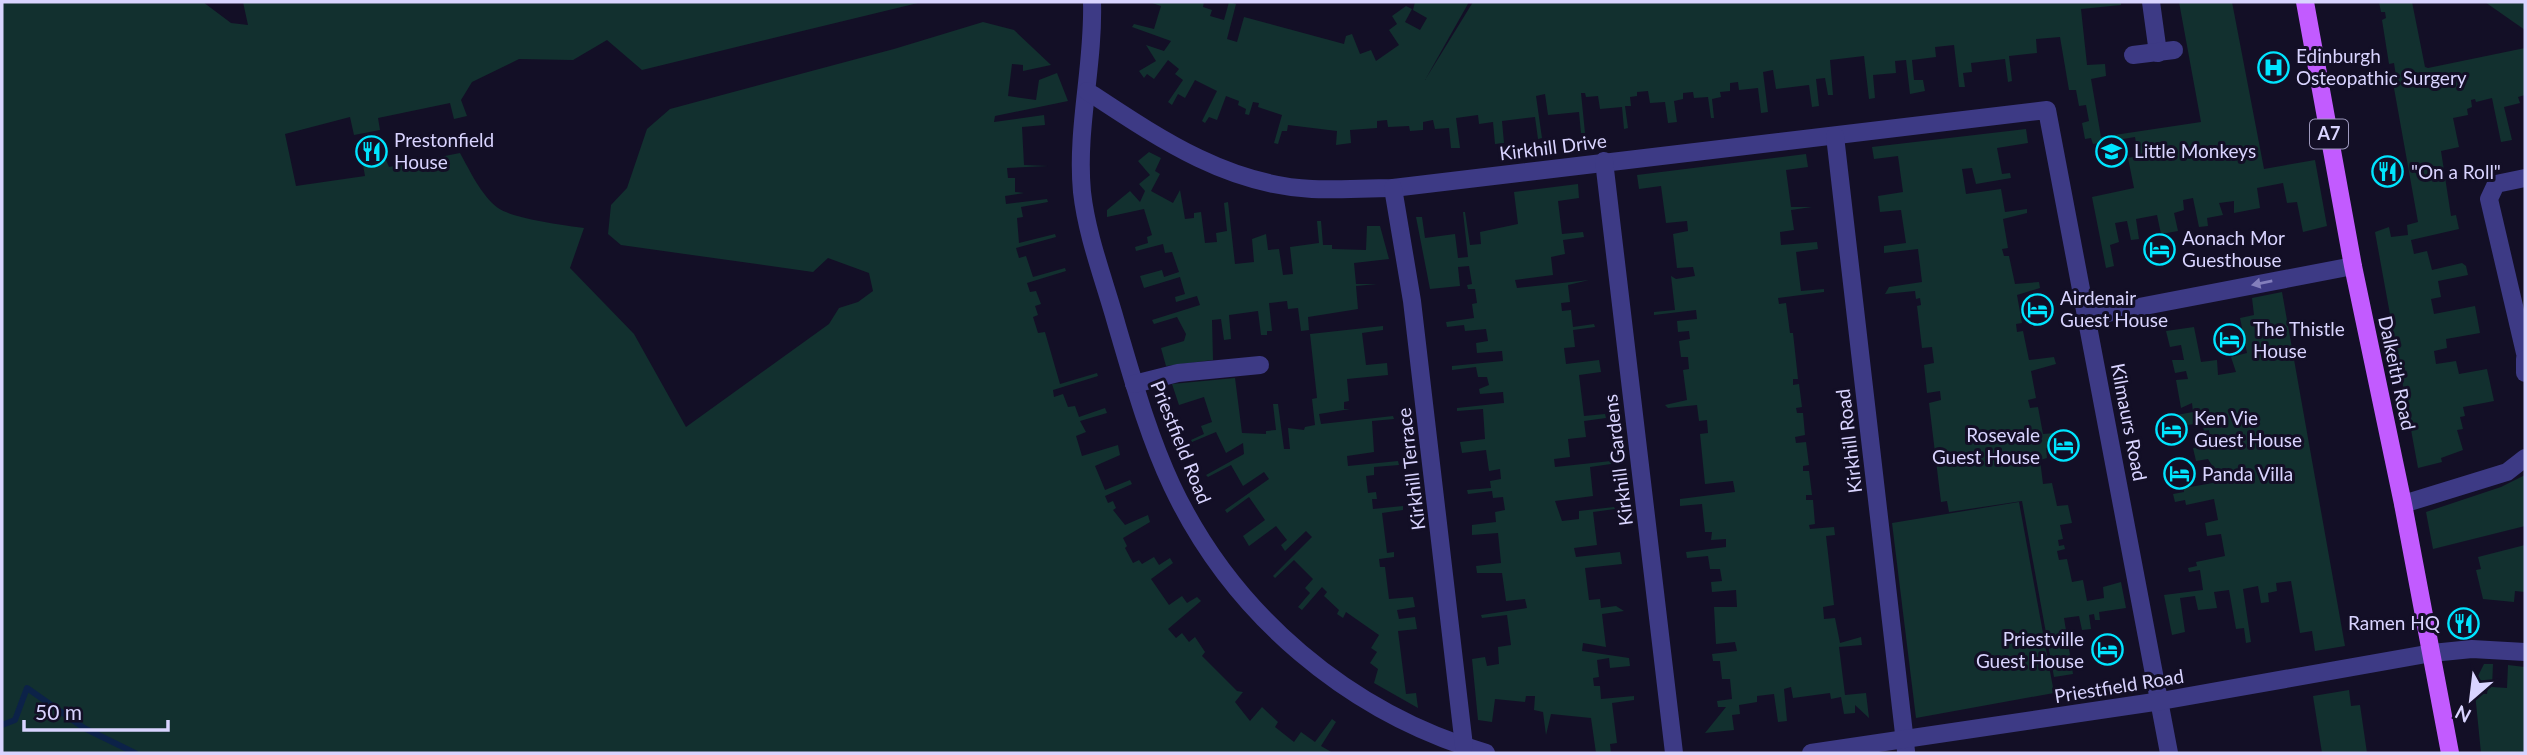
<svg xmlns="http://www.w3.org/2000/svg" width="2527" height="755" font-family="Lato,sans-serif">
	<rect width="100%" height="100%" fill="#130f26"/>
	<g fill="#12302f">
		<path d="M2 2H203L231 23 248 25 243 2H922L642 70 607 40 573 60 519 59 472 82 461 100 467 116 454 119 450 103 378 118 380 130 354 135 350 117 285 134 296 186 365 176 363 165 386 160 389 167 460 153C470 171 481 195 498 208 514 219 563 225 584 228L570 268 634 334 686 427 829 324 839 308 858 302 873 291 869 273 828 258 813 272 621 245 608 234 611 205 627 188 647 129 670 109 894 49 983 22 1014 30 1051 65 1023 71V65L1012 64 1008 96 1036 100 1039 80 1057 73 1068 101 995 116 994 122 1044 115 1045 125 1022 127 1024 165 1048 166 1007 168 1008 178H1015V192L1024 193 1005 196 1006 204 1047 199 1048 202 1021 207 1023 217 1017 218 1019 243 1055 234 1056 237 1016 248 1019 258 1026 256 1033 277 1065 268 1066 271 1027 283 1030 292 1036 291 1041 304 1035 306 1038 315 1033 317 1038 333 1045 332 1060 384 1097 373 1098 376 1053 390 1054 397 1063 394 1068 407 1075 406 1079 417 1105 408 1107 413 1080 421 1086 432 1076 436 1082 456 1118 445 1120 455 1095 466 1105 490 1130 480 1132 484 1105 496 1108 503 1113 501 1116 508 1113 510 1125 525 1148 515 1150 522 1123 538 1127 546 1125 548 1133 563 1139 560 1142 564 1154 557 1159 565 1170 558 1173 563 1151 579 1169 605 1182 596 1187 603 1197 597 1201 601 1168 629 1176 638 1182 633 1189 642 1195 637 1205 652 1202 656 1237 691 1243 692 1235 702 1250 721 1262 707 1278 722 1275 727 1294 742 1301 732 1315 742 1332 719 1336 722 1321 746 1333 753H2Z"/>
		<polygon points="1149,2 1204,2 1203,7 1212,10 1210,16 1224,20 1229,2 1236,4 1227,39 1237,42 1244,17 1344,44 1346,36 1352,34 1360,54 1371,50 1376,61 1399,45 1389,30 1397,24 1392,16 1406,6 1412,9 1405,22 1420,30 1427,18 1413,10 1415,2 1469,2 1425,80 1473,2 2121,2 2121,5 2081,9 2087,65 2105,64 2106,76 2091,79 2101,137 2201,122 2179,2 2232,2 2264,169 2315,160 2327,226 2303,232 2297,202 2287,203 2283,183 2257,188 2260,208 2234,213 2234,201 2219,203 2223,215 2207,218 2208,226 2199,227 2193,198 2183,200 2184,210 2174,213 2178,231 2161,234 2157,215 2136,219 2139,239 2131,240 2127,221 2115,223 2119,242 2110,245 2114,266 2106,268 2092,197 2134,188 2128,158 2138,156 2135,137 2093,144 2091,138 2085,139 2082,123 2089,121 2086,105 2079,106 2076,90 2069,90 2060,37 2036,39 2037,53 2009,56 2012,81 2008,82 2005,59 1971,63 1972,72 1963,73 1965,87 1959,87 1954,45 1935,47 1936,57 1912,60 1914,80 1923,80 1925,91 1910,94 1906,60 1895,61 1896,73 1873,75 1875,98 1869,99 1864,56 1830,60 1833,95 1828,95 1825,78 1816,79 1819,106 1812,107 1809,85 1776,89 1773,70 1763,72 1768,112 1761,113 1758,88 1739,90 1738,82 1730,83 1730,91 1720,92 1721,97 1712,99 1714,118 1711,118 1708,97 1694,98 1693,92 1683,93 1683,99 1674,101 1677,122 1668,123 1665,102 1650,103 1648,91 1637,92 1637,96 1630,97 1631,106 1625,106 1628,128 1624,129 1622,107 1600,109 1598,96 1586,97 1585,93 1581,93 1585,133 1581,133 1579,112 1548,115 1545,94 1536,96 1542,138 1538,139 1535,117 1502,121 1504,143 1495,144 1493,122 1479,124 1478,115 1456,118 1460,148 1451,148 1449,128 1435,129 1433,120 1423,122 1423,130 1410,131 1409,126 1388,127 1387,120 1377,121 1377,128 1350,130 1351,143 1336,145 1337,131 1288,125 1287,131 1282,131 1278,144 1274,143 1282,115 1258,107 1259,103 1253,102 1249,115 1245,114 1246,109 1238,105 1239,101 1226,96 1217,120 1209,117 1205,123 1202,121 1217,91 1195,80 1185,98 1178,94 1172,105 1168,102 1183,80 1175,74 1179,69 1168,60 1154,79 1147,74 1144,78 1139,71 1156,61 1146,45 1164,51 1171,41 1132,27 1134,24 1154,29 1161,6"/>
		<polygon points="2379,2 2412,2 2425,67 2428,68 2525,48 2525,95 2518,97 2520,103 2504,107 2512,140 2501,142 2492,98 2476,102 2475,99 2471,100 2472,107 2467,109 2468,115 2453,118 2459,147 2441,151 2451,216 2456,215 2459,229 2411,240 2414,254 2427,251 2432,270 2462,263 2466,266 2468,275 2438,281 2441,297 2431,299 2434,314 2475,306 2480,333 2446,339 2447,348 2434,351 2436,364 2456,361 2459,374 2487,369 2494,401 2463,407 2465,416 2460,417 2463,429 2457,430 2463,450 2441,458 2442,462 2418,468 2375,232 2389,227 2391,237 2408,235 2407,225 2418,222 2392,77 2396,76 2394,63 2389,64 2382,20 2386,18 2385,12 2381,12"/>
		<polygon points="2485,2 2525,2 2525,30"/>
		<polygon points="2026,129 2028,143 1997,148 2002,174 2010,173 2011,178 1976,184 1972,168 1962,169 1966,194 2001,189 2005,212 2027,209 2027,213 2003,219 2008,248 2002,249 2004,256 2009,256 2015,284 2039,282 2040,288 2017,295 2022,323 2016,324 2017,332 2023,331 2029,360 2054,357 2056,364 2031,371 2036,398 2028,400 2030,408 2038,407 2043,434 2068,432 2069,436 2057,438 2058,446 2046,448 2047,458 2040,460 2043,484 2052,483 2057,506 2068,505 2072,523 2060,525 2063,539 2058,540 2059,546 2064,545 2065,549 2057,551 2059,560 2067,559 2072,582 2083,580 2087,601 2104,598 2103,587 2121,582 2126,608 2099,612 2100,620 2095,620 2094,614 2089,615 2091,629 2082,630 2079,616 2064,618 2073,674 2054,677 2022,501 1949,512 1947,501 1941,502 1929,403 1941,400 1940,391 1927,393 1924,365 1934,363 1932,347 1922,348 1917,306 1921,305 1920,298 1916,299 1915,291 1885,294 1889,287 1922,282 1918,249 1884,253 1884,246 1906,243 1901,210 1880,212 1878,196 1903,192 1898,156 1874,159 1872,147"/>
		<polygon points="1149,152 1161,158 1155,171 1160,174 1151,191 1173,203 1180,190 1185,219 1194,218 1194,213 1201,212 1205,243 1217,242 1216,233 1227,231 1224,203 1228,202 1235,264 1254,262 1252,239 1266,234 1268,250 1279,249 1283,275 1293,274 1290,247 1319,243 1317,221 1321,221 1323,245 1332,245 1332,249 1366,250 1367,226 1380,226 1389,259 1354,263 1356,284 1377,284 1356,286 1358,309 1308,317 1309,330 1301,331 1298,308 1288,309 1287,301 1269,303 1272,331 1267,331 1267,335 1261,335 1258,311 1229,315 1231,339 1224,340 1221,319 1212,320 1213,360 1166,366 1161,348 1184,341 1186,334 1177,317 1154,324 1152,320 1200,305 1197,296 1176,302 1175,297 1185,294 1180,277 1144,288 1140,276 1162,270 1164,277 1179,272 1172,252 1165,253 1163,244 1136,251 1135,247 1148,243 1147,237 1152,235 1144,209 1107,217 1107,210 1130,191 1140,202 1145,191 1139,184 1150,175 1138,161"/>
		<polygon points="1806,154 1808,167 1786,170 1791,207 1812,207 1791,210 1794,230 1780,232 1781,245 1817,242 1818,249 1796,252 1801,291 1824,289 1824,292 1778,298 1779,304 1786,303 1790,333 1793,333 1798,379 1793,379 1793,385 1799,384 1802,407 1796,408 1797,413 1803,413 1805,435 1795,437 1796,443 1806,442 1809,465 1803,466 1803,471 1809,471 1812,495 1806,495 1806,500 1813,500 1815,524 1809,525 1810,529 1834,527 1835,535 1826,536 1834,605 1823,607 1824,619 1835,618 1840,643 1861,637 1862,645 1839,647 1845,695 1866,693 1869,718 1855,705 1855,713 1844,714 1841,697 1831,699 1830,693 1793,698 1791,687 1784,689 1787,721 1778,722 1774,694 1757,696 1757,702 1739,705 1740,714 1732,715 1734,730 1705,733 1726,707 1718,707 1717,701 1732,699 1730,679 1722,679 1720,661 1713,661 1712,654 1737,651 1735,642 1716,644 1714,607 1737,607 1736,590 1712,592 1711,582 1722,581 1720,569 1710,569 1708,556 1687,558 1686,552 1726,547 1726,539 1711,540 1712,532 1705,532 1702,504 1680,506 1680,499 1735,492 1733,481 1705,484 1700,434 1708,433 1707,420 1699,421 1697,405 1668,408 1665,405 1687,400 1683,370 1689,369 1688,357 1681,357 1679,341 1690,339 1689,331 1678,332 1677,321 1697,319 1696,310 1654,315 1654,312 1675,310 1671,276 1676,279 1695,276 1693,267 1677,268 1673,234 1688,231 1687,221 1666,223 1661,186 1639,189 1637,175"/>
		<polygon points="1578,184 1579,198 1558,201 1562,234 1583,232 1584,237 1563,240 1565,254 1551,257 1553,275 1515,280 1517,288 1589,280 1568,285 1570,302 1561,303 1562,311 1571,310 1573,327 1594,324 1595,327 1573,330 1575,347 1564,348 1566,364 1599,360 1601,372 1579,375 1584,416 1605,414 1606,418 1584,421 1586,437 1568,439 1570,457 1554,459 1555,467 1611,461 1611,464 1590,467 1593,496 1555,501 1562,521 1579,519 1579,511 1614,507 1615,509 1593,512 1597,545 1574,548 1576,557 1620,552 1622,564 1585,568 1589,600 1600,599 1601,608 1616,606 1624,611 1602,614 1606,647 1583,643 1582,651 1629,658 1630,666 1610,668 1609,658 1597,660 1599,677 1593,678 1594,686 1600,686 1601,699 1634,696 1634,700 1612,703 1617,743 1610,744 1611,753 1596,753 1591,718 1551,714 1546,735 1543,712 1534,710 1535,696 1526,696 1525,702 1495,699 1492,722 1478,720 1472,659 1485,657 1487,666 1499,664 1498,647 1511,645 1507,615 1482,618 1481,615 1527,608 1525,599 1506,601 1502,573 1477,573 1476,566 1501,563 1498,533 1472,535 1472,525 1496,522 1495,512 1505,510 1503,497 1493,498 1492,491 1468,494 1467,490 1491,488 1490,481 1501,479 1500,469 1489,471 1486,450 1462,453 1460,442 1485,439 1483,409 1457,411 1457,408 1504,403 1503,392 1480,394 1479,389 1489,385 1487,377 1478,377 1476,367 1452,370 1452,366 1503,361 1502,351 1477,353 1476,343 1488,341 1486,329 1465,331 1464,325 1447,327 1446,322 1474,318 1472,304 1477,303 1475,289 1468,289 1467,285 1472,284 1469,266 1458,267 1460,286 1430,289 1416,217 1422,217 1425,238 1455,234 1458,258 1468,257 1463,212 1465,212 1470,245 1481,244 1480,232 1518,224 1514,192"/>
		<polygon points="2282,292 2345,646 2315,651 2312,631 2300,633 2291,581 2276,583 2277,591 2268,593 2269,602 2261,603 2258,586 2243,589 2251,642 2246,643 2244,628 2236,629 2229,590 2214,592 2217,608 2198,610 2195,596 2180,598 2185,632 2172,635 2164,595 2203,590 2200,570 2189,572 2188,568 2197,566 2196,562 2225,556 2221,534 2207,536 2205,523 2218,520 2214,499 2186,505 2185,500 2175,502 2173,494 2184,492 2184,488 2213,483 2211,474 2216,472 2208,459 2196,461 2193,448 2206,445 2205,436 2210,435 2209,430 2204,431 2202,423 2173,427 2172,424 2161,426 2160,418 2193,412 2192,403 2181,408 2176,380 2188,379 2186,371 2175,373 2172,360 2184,360 2181,345 2170,347 2166,331 2194,327 2201,362 2217,360 2218,375 2236,372 2231,357 2247,353 2240,318 2254,315 2252,298"/>
		<polygon points="1383,326 1383,330 1362,333 1366,365 1387,363 1388,375 1347,379 1349,401 1344,402 1344,409 1350,409 1319,414 1321,424 1393,416 1394,419 1372,421 1374,452 1347,456 1348,466 1398,461 1399,465 1374,467 1374,475 1366,476 1368,493 1376,492 1377,499 1372,499 1373,509 1403,506 1403,510 1382,513 1387,553 1394,552 1394,557 1379,559 1380,567 1385,567 1389,599 1413,597 1415,607 1397,610 1399,619 1415,617 1417,629 1398,631 1406,694 1416,693 1418,708 1374,683 1378,669 1370,663 1377,652 1371,648 1379,635 1346,612 1343,618 1337,614 1339,610 1324,596 1327,592 1322,587 1302,610 1298,607 1310,593 1305,588 1313,579 1294,560 1275,578 1273,576 1312,537 1306,531 1285,551 1281,545 1287,540 1276,526 1249,546 1243,536 1265,520 1249,497 1227,513 1225,510 1269,479 1264,472 1243,486 1231,465 1208,477 1206,475 1244,454 1243,443 1226,453 1216,432 1192,442 1191,440 1204,434 1201,426 1212,422 1204,397 1179,405 1172,384 1235,378 1242,433 1266,434 1266,431 1276,430 1273,404 1278,404 1284,449 1290,449 1288,428 1304,430 1305,427 1315,425 1312,399 1317,398 1310,334"/>
		<polygon points="2525,475 2525,526 2433,549 2426,512 2501,487"/>
		<polygon points="2019,502 2054,693 1916,718 1892,523"/>
		<polygon points="2525,545 2525,592 2515,591 2514,602 2483,599 2476,570 2481,569 2478,557"/>
		<polygon points="2484,664 2493,664 2492,687 2507,688 2508,665 2525,667 2525,753 2481,753 2475,693 2487,694 2488,686 2474,684"/>
		<polygon points="2349,690 2351,706 2360,705 2367,753 2322,753 2313,696"/>
	</g>
	<g fill="none" stroke-linecap="round" stroke-linejoin="round">
		<polyline stroke="#0c2248" stroke-width="6" points="2,725 15,720 27,688 84,728 135,753"/>
		<g stroke="#3d3a85" stroke-width="18">
			<path d="M1092 2C1094 65 1076 129 1082 192 1087 237 1105 282 1117 326 1133 380 1148 435 1172 486 1233 615 1349 713 1486 753"/>
			<polyline points="2151,2 2158,53"/>
			<polyline points="2133,55 2174,50"/>
			<path d="M1087 91C1157 137 1226 185 1312 189 1338 190 1366 188 1393 188L2047 110 2169 753"/>
			<polyline points="1835,136 1906,751"/>
			<polyline points="1604,161 1674,753"/>
			<polyline points="2525,178 2496,184 2489,199 2525,353"/>
			<polyline points="1393,188 1412,301 1464,746"/>
			<polyline points="2087,317 2353,266"/>
			<polyline points="2525,359 2525,373"/>
			<polyline points="1134,384 1178,373 1260,365"/>
			<polyline points="2403,504 2507,472 2525,458"/>
			<polyline points="1811,753 2161,701 2432,653 2472,649 2525,652"/>
		</g>
		<polyline stroke="#c25bff" stroke-width="18" points="2305,2 2353,266 2403,504 2450,753"/>
	</g>
	<defs><path id="oneway-solid" d="M-6-.8H1V-3.2L6.5 0L1 3.2V.8H-6Z" transform="scale(1.75)"/></defs>
	<use fill="#837fbc" href="#oneway-solid" transform="translate(2262 283) rotate(169)"/>
	<defs>
		<symbol id="hospital-ring" viewBox="-11 -11 22 22"><circle r="9.5" fill="#130f26" stroke="#00e5ff" stroke-width="1.5"/><path d="M-5-5h3v3.5h4V-5h3V5h-3V1.5h-4V5h-3Z" fill="#00e5ff"/></symbol>
		<symbol id="restaurant-ring" viewBox="-11 -11 22 22"><circle r="9.5" fill="#130f26" stroke="#00e5ff" stroke-width="1.5"/><path d="M-5-6h1v4h1v-4h1v4h1v-4h1v5L-1.5 .5V6h-2V.5L-5-1ZM5-6V6H3V1.5H1.5Q1.5-4 5-6Z" fill="#00e5ff"/></symbol>
		<symbol id="school-ring" viewBox="-11 -11 22 22"><circle r="9.5" fill="#130f26" stroke="#00e5ff" stroke-width="1.5"/><path d="M0-5L7-2L0 1L-7-2ZM-4 1L0 2.5L4 1V4Q0 6-4 4Z" fill="#00e5ff"/></symbol>
		<symbol id="hotel-ring" viewBox="-11 -11 22 22"><circle r="9.5" fill="#130f26" stroke="#00e5ff" stroke-width="1.5"/><path d="M-6-4.5h1.5V1H6V5H4.5V3h-9V5H-6ZM-4 0a1.8 1.8 0 1 1 3.6 0ZM.5 0V-2.5h3Q6-2.5 6 0Z" fill="#00e5ff"/></symbol>
	</defs>
	<g fill-rule="evenodd">
		<use href="#hospital-ring" x="2256" y="50" width="35" height="35"/>
		<use href="#restaurant-ring" x="354" y="134" width="35" height="35"/>
		<use href="#school-ring" x="2094" y="134" width="35" height="35"/>
		<use href="#restaurant-ring" x="2370" y="154" width="35" height="35"/>
		<use href="#hotel-ring" x="2142" y="232" width="35" height="35"/>
		<use href="#hotel-ring" x="2020" y="292" width="35" height="35"/>
		<use href="#hotel-ring" x="2212" y="322" width="35" height="35"/>
		<use href="#hotel-ring" x="2154" y="412" width="35" height="35"/>
		<use href="#hotel-ring" x="2046" y="428" width="35" height="35"/>
		<use href="#hotel-ring" x="2162" y="456" width="35" height="35"/>
		<use href="#restaurant-ring" x="2446" y="606" width="35" height="35"/>
		<use href="#hotel-ring" x="2090" y="632" width="35" height="35"/>
	</g>
	<g text-anchor="middle" stroke-width="6" stroke-linejoin="round" paint-order="stroke">
		<rect fill="#130f26" stroke="#9e99be" stroke-width="2" x="2310" y="119.5" width="38" height="29" rx="5"/>
		<g font-size="18" font-weight="bold" fill="#d9d4ff">
			<text x="2329" y="140">A7</text>
		</g>
		<g font-size="19" fill="#d9d4ff" stroke="#130f26" text-anchor="start">
			<text x="2296" y="63">Edinburgh<tspan x="2296" dy="22">Osteopathic Surgery</tspan></text>
			<text x="394" y="147">Prestonfield<tspan x="394" dy="22">House</tspan></text>
			<text x="2134" y="158">Little Monkeys</text>
			<text x="2411" y="179">"On a Roll"</text>
			<text x="2182" y="245">Aonach Mor<tspan x="2182" dy="22">Guesthouse</tspan></text>
			<text x="2060" y="305">Airdenair<tspan x="2060" dy="22">Guest House</tspan></text>
			<text x="2253" y="336">The Thistle<tspan x="2253" dy="22">House</tspan></text>
			<text x="2194" y="425">Ken Vie<tspan x="2194" dy="22">Guest House</tspan></text>
			<text x="2040" y="442" text-anchor="end">Rosevale<tspan x="2040" dy="22">Guest House</tspan></text>
			<text x="2202" y="481">Panda Villa</text>
			<text x="2440" y="630" text-anchor="end">Ramen HQ</text>
			<text x="2084" y="646" text-anchor="end">Priestville<tspan x="2084" dy="22">Guest House</tspan></text>
		</g>
		<g font-size="19" fill="#d9d4ff" stroke="#130f26">
			<text transform="translate(1553 147) rotate(-7)" y="7">Kirkhill Drive</text>
			<text transform="translate(2397 373) rotate(78)" y="7">Dalkeith Road</text>
			<text transform="translate(2129 422) rotate(79)" y="7">Kilmaurs Road</text>
			<text transform="translate(1849 441) rotate(-97)" y="7">Kirkhill Road</text>
			<text transform="translate(1181 442) rotate(68)" y="7">Priestfield Road</text>
			<text transform="translate(1618 460) rotate(-97)" y="7">Kirkhill Gardens</text>
			<text transform="translate(1411 469) rotate(-97)" y="7">Kirkhill Terrace</text>
			<text transform="translate(2119 686) rotate(-9)" y="7">Priestfield Road</text>
		</g>
	</g>
	<rect width="2527" height="755" fill="none" stroke="#d9d4ff" stroke-width="7"/>
	<g transform="translate(2471 699) rotate(208)" stroke="#130f26" stroke-width="5" paint-order="stroke">
	<path d="M0-5L12 26L0 18L-12 26Z" fill="#d9d4ff"/>
	<text y="-10" font-size="19" font-weight="bold" text-anchor="middle" fill="#d9d4ff">N</text>
	</g>
	<path d="M24 720v10h144v-10" fill="none" stroke="#d9d4ff" stroke-width="3.5"/>
	<text x="35" y="720" font-size="21" fill="#d9d4ff" stroke="#130f26" stroke-width="5" paint-order="stroke">50 m</text>
</svg>
